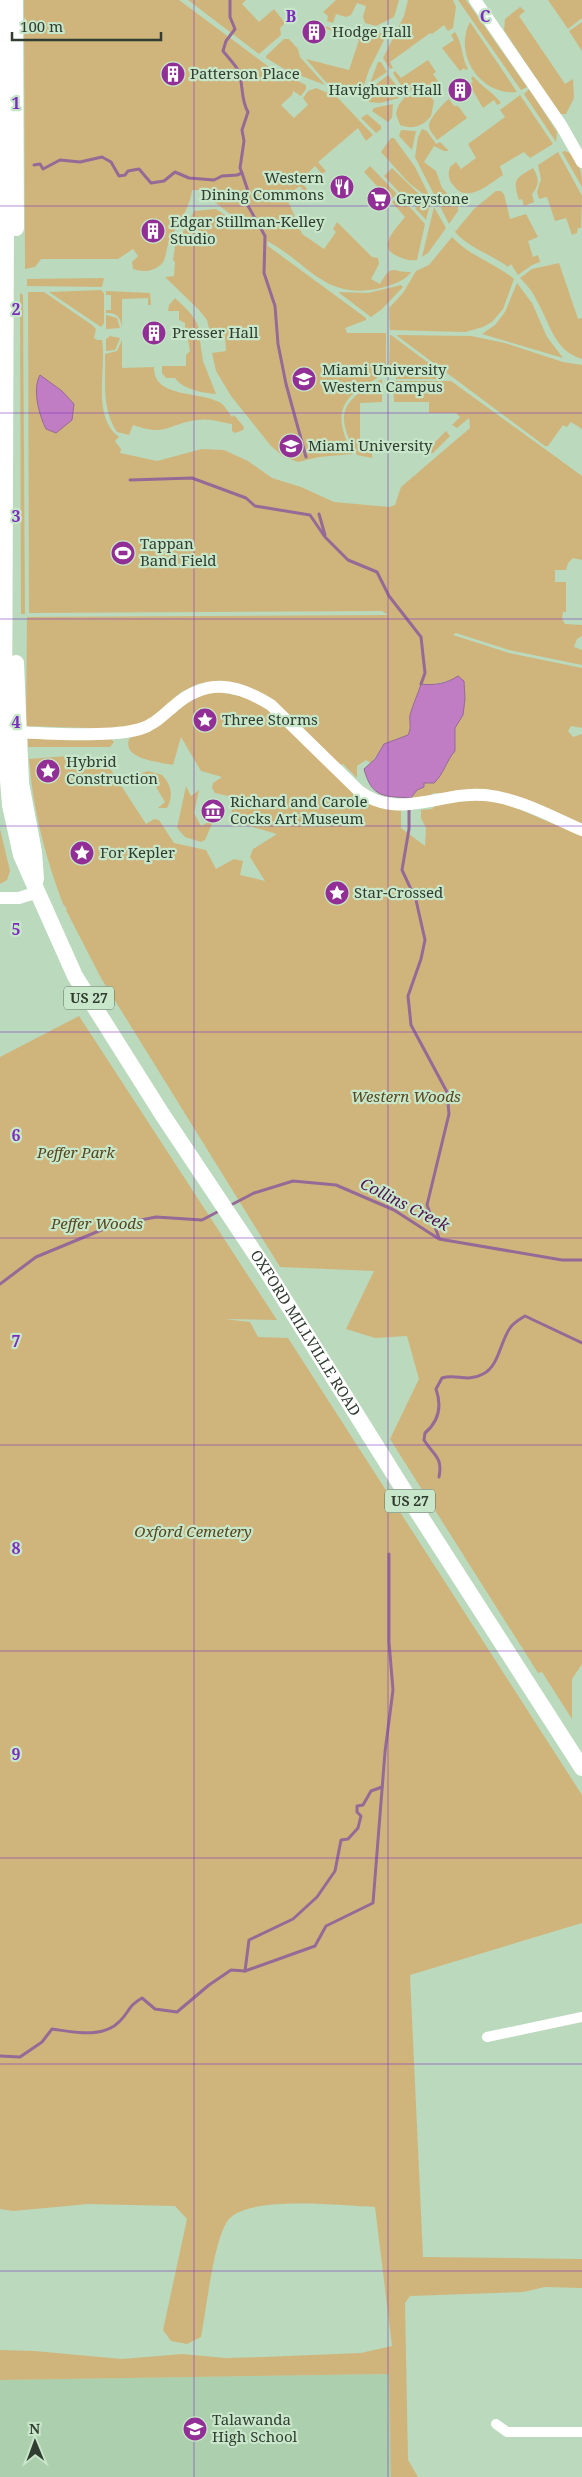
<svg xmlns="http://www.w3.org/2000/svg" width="582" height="2477" font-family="'Noto Serif',serif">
	<rect width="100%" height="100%" fill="#bbd9bc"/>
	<polygon fill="#accfad" points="390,2374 391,2477 0,2477 0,2380"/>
	<g fill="#cfb57c">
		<path d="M24 0H179L269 67 306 85V89L301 96 293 91 292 95 281 105 294 118 308 105 303 98 308 91 316 88 337 97 373 135 366 141 358 128 318 162 326 171 322 174 315 166 300 181 307 189 304 192 300 186 286 196 302 234 324 249 336 232 333 229 337 222 372 257 378 258 379 264 371 279 380 284C393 262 391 273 411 272 405 281 392 285 381 288 324 301 309 263 267 241L268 246 366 318V320L345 328 347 333H386V371C381 373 380 377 374 380 337 399 334 418 353 454L319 457 298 462 284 457 271 446 231 396 216 371 212 353 226 351 225 335 211 336 207 320 199 310 165 277 174 276 175 262 173 260 175 247 194 211 216 209 232 220 234 217 199 190H192C190 210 175 226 168 245 165 252 167 261 159 266 152 272 141 272 133 269L132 262 138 256 133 249 118 259H41L35 267 25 269Z"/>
		<polygon points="188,0 246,0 242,4 259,22 274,9 285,23 280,28 281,35 259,54"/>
		<polygon points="336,0 399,0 394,17 376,26 365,23 363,17 366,6 357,3 351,15 346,17 336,14 333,23 327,21 328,16 323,12"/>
		<polygon points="408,0 453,0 456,7 453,28 448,31 444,25 432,34 430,33 390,62 393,68 390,69 383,58 404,16"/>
		<polygon points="458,0 466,0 527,87 521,90"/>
		<polygon points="548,0 582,0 582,18 568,29"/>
		<polygon points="520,7 525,11 519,16 565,84 573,79 574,98 566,114 559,114 504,30 505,19"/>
		<path d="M470 22 517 92C480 96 453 54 470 22Z"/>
		<polygon points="582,22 582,51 569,31"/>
		<path d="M324 26 353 34 383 33 386 36 369 70 363 88 356 96C335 99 319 73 306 59L349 70 359 40 324 28Z"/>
		<path d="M455 32C463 44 461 56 468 69L465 70 464 68 460 71 442 48 454 40 451 35Z"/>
		<polygon points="284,39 289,39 298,49 300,57 325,85 286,70 266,58 266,56"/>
		<polygon points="428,60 436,72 433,74 438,81 427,88 404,90 393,73 395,71 401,78"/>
		<polygon points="378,62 381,62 387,72 370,83"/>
		<polygon points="388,75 401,91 399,98 380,103 369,102 368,91"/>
		<path d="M473 76C482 87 493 92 501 103L497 105 494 100 483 108 469 84 473 82 471 78Z"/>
		<polygon points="529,89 557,132 556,142 524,94"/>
		<path d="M422 92 430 96 434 101 431 116C423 126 413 130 400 125L396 114C398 100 408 92 422 92Z"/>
		<path d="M520 95 553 144 530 158 524 152 500 166 503 175C489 184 467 205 453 185 448 180 448 173 450 167L456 162 461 169 476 158 468 144 505 117 500 110Z"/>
		<path d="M449 99 454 106H458L467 118 437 140C435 136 428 130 429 125 430 118 443 103 449 99Z"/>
		<polygon points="393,104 392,118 388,122 372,111 374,108"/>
		<polygon points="367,114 381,126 381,129 376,133 361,118"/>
		<polygon points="422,129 427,131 436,144 440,142 449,151 444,151 434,146 424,162 436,171 442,188 458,205 458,211 449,224 415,157 418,137"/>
		<polygon points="401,130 416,131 412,150 399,136"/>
		<polygon points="391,138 394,138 415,167 429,195 427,197 409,183 381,152"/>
		<path d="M565 151C580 155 582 174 582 187L562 152Z"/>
		<polygon points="558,152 582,196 581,228 578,228 577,233 572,235 566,218 555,221 547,197 539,199 537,192 541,179 538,165"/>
		<polygon points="370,166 397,194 390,200 364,172"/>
		<polygon points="392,168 422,197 422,199 410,204 384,176"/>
		<path d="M533 168C539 178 540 185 532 194L534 202 524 206 522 199 519 200C513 180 514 179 533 168Z"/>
		<path d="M496 191H501L504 194 510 219 526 214 538 237 528 241 533 257 538 255 540 262 532 265 518 275 511 264 508 267C491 254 470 249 455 232L474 209Z"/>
		<path d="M399 195 425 224 417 260C408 261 403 259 395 255 377 245 397 228 405 217L392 202Z"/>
		<polygon points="425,201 430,204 426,220 415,208"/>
		<polygon points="434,207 446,228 428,253 422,257"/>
		<path d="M452 237C469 256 495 263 514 279L503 309 492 322 483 327 465 332 390 330 389 308 403 293 416 271 429 265Z"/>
		<path d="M559 263 578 319 582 318V359C554 351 550 323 537 301 533 292 527 285 520 278L532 269Z"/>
		<polygon points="104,278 102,287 27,286 27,279"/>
		<polygon points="517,283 532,303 547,337 563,358 482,334 495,325 505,312"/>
		<polygon points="401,285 403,287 382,309 371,317 338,292 368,293"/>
		<polygon points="101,290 104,293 104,323 101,327 49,292"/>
		<path d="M106 291 150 293 151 305H148V298L122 299V328C121 318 117 312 106 313V310H111V295H106Z"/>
		<path d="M28 292H44L92 325 96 329 94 338 97 340H102C107 369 91 416 119 437L115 441 121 449 120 453 157 461 202 449 224 450 248 461 272 478 301 487 334 502 389 507 395 505 401 487 470 428 469 418 457 428 452 425 460 417 456 413H429V402H394L393 381H451L582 476V560L573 558 568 563 566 570H555V582H566V612H563L562 619 565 624 582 625V636L577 639 574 647 582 650V665L509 650 456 633 453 635 509 653 582 668V728L571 726 568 731 573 737 582 734V824L516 797 434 793 427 797 411 798 417 790 424 787V783L443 771 447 759 454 751 455 728 463 715 451 680 430 685 421 684C418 694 413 705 410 715 409 723 412 727 408 735L384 744 371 763 366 760 357 766V778L343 764 339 765 283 709 208 682 198 684 181 692 150 720 120 729 26 726 27 617 388 615 382 611 29 613Z"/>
		<polygon points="20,293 23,295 25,614 21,614"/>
		<path d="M175 298C184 307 198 318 199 331L185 332V323L179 320V311H168L169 305Z"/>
		<polygon points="106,315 117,318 120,328 106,329"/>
		<path d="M190 334H199L203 361 216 394C203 393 182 389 175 378H166L162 373V366H186V355L190 351 188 340Z"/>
		<polygon points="390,335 391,335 446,376 443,379 396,379 396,372 389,370"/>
		<polygon points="396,335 471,336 505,343 563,362 582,365 582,429 571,422 567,427 563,425 548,446 545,446"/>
		<polygon points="110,336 120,338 115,350 106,351 106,339"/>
		<path d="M122 340V368L154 367C153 398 198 391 219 402 224 404 228 412 232 417L234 415 244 427 243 430 235 433 232 431V424C220 422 210 418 197 420 167 424 167 437 133 425L129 435 117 432C101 408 106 381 105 354L117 351Z"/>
		<path d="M382 379V402L360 403V451H372V458L357 455C334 413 341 401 382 379Z"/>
		<polygon points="446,431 450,436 433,453 426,453 426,448 429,448"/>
		<path d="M213 691 245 697 275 714 361 800 401 810V828L425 846 426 828 421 818V810L432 809 436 805 473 800 490 801 509 805 582 836V1664L572 1679V1719L542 1672 538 1673 390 1439 419 1379 407 1336 375 1338 346 1329 374 1271 280 1267 101 978 66 910 67 909 63 904C45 856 33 810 29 759L68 756 70 757 71 766H103L111 770 146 824 154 819 159 820 174 843 206 850 216 869 234 859 243 861 240 875 265 881 250 857 253 849 277 834 235 822 237 816 231 814 233 808 245 800 215 793 212 788 213 783 222 777 201 771 181 737 173 765C160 762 122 760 129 739L185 702Z"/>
		<polygon points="28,736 110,738 114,742 110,747 28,747"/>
		<path d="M148 771 162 775C171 784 174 796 167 808H158L165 802 149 775 141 778 142 773Z"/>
		<polygon points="186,786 191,796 199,790 194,813 201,826 214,819 205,840 201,842 185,837 177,828"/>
		<polygon points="0,829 10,871 7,880 0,884"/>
		<path d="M79 1016 277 1320 224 1319 250 1322 258 1337 288 1338 582 1795V1923L410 1975 423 2257 582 2259V2288L545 2287 523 2292 410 2296 405 2303 408 2460 418 2477H391L389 2374 0 2380V2350L34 2351 122 2359 182 2354 225 2358 263 2357 361 2353 392 2346 375 2207C343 2206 250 2195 229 2219 214 2236 206 2312 201 2337L187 2344 171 2341 163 2330 187 2219 175 2206 88 2204 13 2211 0 2209V1057Z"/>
	</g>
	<g fill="#c07dc3" stroke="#956a97">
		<path d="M40 375 62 391 74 404 72 420 56 433 46 429C39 415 32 389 40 375Z"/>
		<path d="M458 676 464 681 465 699 463 715 455 728V751C446 761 444 774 434 783H424V787L417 790 411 798C385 796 372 799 364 769L375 759 384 744 408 735C412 727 409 723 410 715 413 704 418 694 421 684 434 686 448 683 458 676Z"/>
	</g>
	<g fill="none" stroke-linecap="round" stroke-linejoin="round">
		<g stroke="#956a97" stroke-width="3">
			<path d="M230 0V17L235 29 226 41 223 51C227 56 236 66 238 70 244 84 240 99 248 112L242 130 244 141 240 168 242 173"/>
			<polyline points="34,165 40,164 43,169 60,160 80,162 102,157 111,162 119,176 125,175 128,171 139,169 151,183 164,181 175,172 189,178 214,180 222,176 237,175 242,173 248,191 247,204 265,236 264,273 275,306 278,344 286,384 306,457"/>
			<polyline points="130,480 192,478 246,498 255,506 310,515 325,537 348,560 377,572 389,596 421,637 425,673 421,684"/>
			<polyline points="319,514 325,535"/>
			<polyline points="409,808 409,829 402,870 416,900 425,940 421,959 408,996 411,1025 447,1092 449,1114 427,1205 439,1238"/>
			<polyline points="229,1206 254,1193 293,1181 336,1185 394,1210 439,1239 562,1260 582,1260"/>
			<polyline points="0,1284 36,1257 111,1226 156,1217 202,1220 221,1210"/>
			<path d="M439 1477C443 1457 434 1456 424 1440L425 1433C439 1421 442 1406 436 1389L442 1378C456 1373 467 1383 483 1374 499 1366 500 1342 510 1328 513 1323 520 1319 525 1316L582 1343"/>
			<polyline points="245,1971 249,1940 293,1919 317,1897 335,1871 341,1840 348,1839 358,1828 361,1816 357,1812 357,1806 363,1805 371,1791 382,1787"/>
			<path d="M0 2056 20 2057 42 2042 52 2029C74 2032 103 2039 120 2021 130 2011 128 2006 142 1998L155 2009 177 2012 209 1985 231 1970 245 1971 315 1946 326 1926 373 1903 385 1752 393 1690 389 1642V1554"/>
		</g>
		<g stroke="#fff" stroke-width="10">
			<polyline points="487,2037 582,2017"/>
			<polyline points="496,2424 507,2432 582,2432"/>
		</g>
		<g stroke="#fff" stroke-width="12">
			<polyline points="475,0 561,125 582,162"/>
			<path d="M10 732C43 733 110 738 140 729 154 725 163 715 174 706 206 678 236 683 271 705L359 791C398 821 442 791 485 795 518 798 552 817 582 830"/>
			<polyline points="0,898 19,898 38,892"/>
		</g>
		<g stroke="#fff" stroke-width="16">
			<path id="s1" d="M3 0V151L6 221 4 731 10 805 21 855 75 976 162 1114 266 1270 410 1500 582 1768"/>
			<polyline points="15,0 16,228"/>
			<polyline points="16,663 21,783 34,852 36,879"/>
		</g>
	</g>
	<path fill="none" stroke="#7b2cbf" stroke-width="1" stroke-opacity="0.55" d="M194 0V2477M388 0V2477M0 206H582M0 413H582M0 619H582M0 826H582M0 1032H582M0 1238H582M0 1445H582M0 1651H582M0 1858H582M0 2064H582M0 2271H582"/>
	<defs>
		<symbol id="building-disc" viewBox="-11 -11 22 22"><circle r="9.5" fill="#912f97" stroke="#c8e6c9"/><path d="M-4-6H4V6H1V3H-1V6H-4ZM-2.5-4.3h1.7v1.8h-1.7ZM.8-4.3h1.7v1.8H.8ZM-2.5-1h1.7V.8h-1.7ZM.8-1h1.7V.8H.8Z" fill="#fff"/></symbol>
		<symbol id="restaurant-disc" viewBox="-11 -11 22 22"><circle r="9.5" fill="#912f97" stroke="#c8e6c9"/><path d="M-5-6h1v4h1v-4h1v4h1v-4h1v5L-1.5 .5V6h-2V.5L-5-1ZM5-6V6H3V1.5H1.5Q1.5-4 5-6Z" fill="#fff"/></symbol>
		<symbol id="supermarket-disc" viewBox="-11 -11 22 22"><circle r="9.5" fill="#912f97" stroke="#c8e6c9"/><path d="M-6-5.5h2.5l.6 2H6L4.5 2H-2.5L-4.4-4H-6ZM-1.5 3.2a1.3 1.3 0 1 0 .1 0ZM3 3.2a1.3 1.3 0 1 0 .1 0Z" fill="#fff"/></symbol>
		<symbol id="university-disc" viewBox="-11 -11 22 22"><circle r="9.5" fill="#912f97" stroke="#c8e6c9"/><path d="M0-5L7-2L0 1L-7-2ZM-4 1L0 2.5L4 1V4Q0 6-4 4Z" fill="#fff"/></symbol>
		<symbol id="stadium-disc" viewBox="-11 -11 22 22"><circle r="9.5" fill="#912f97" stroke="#c8e6c9"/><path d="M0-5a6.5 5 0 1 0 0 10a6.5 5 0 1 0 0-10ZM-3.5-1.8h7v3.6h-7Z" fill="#fff"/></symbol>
		<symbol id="sight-disc" viewBox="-11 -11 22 22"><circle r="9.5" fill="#912f97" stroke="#c8e6c9"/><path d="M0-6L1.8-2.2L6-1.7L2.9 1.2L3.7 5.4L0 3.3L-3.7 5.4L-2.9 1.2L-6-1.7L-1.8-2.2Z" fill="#fff"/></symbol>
		<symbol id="museum-disc" viewBox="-11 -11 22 22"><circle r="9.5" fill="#912f97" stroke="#c8e6c9"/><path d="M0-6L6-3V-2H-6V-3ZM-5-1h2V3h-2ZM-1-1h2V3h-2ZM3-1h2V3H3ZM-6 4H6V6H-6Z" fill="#fff"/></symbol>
		<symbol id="school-disc" viewBox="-11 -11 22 22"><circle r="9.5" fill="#912f97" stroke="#c8e6c9"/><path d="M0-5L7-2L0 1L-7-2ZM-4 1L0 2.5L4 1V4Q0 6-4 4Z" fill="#fff"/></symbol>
	</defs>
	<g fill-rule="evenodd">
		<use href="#building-disc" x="300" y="18" width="28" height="28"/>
		<use href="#building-disc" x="159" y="60" width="28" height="28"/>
		<use href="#building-disc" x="446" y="76" width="28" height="28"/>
		<use href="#restaurant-disc" x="328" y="173" width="28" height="28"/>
		<use href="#supermarket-disc" x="365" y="185" width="28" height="28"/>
		<use href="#building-disc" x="139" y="217" width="28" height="28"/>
		<use href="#building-disc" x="140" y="319" width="28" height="28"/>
		<use href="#university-disc" x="290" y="365" width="28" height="28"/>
		<use href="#university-disc" x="277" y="432" width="28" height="28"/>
		<use href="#stadium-disc" x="109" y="539" width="28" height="28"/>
		<use href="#sight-disc" x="191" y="706" width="28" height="28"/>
		<use href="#sight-disc" x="34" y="757" width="28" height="28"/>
		<use href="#museum-disc" x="199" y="797" width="28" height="28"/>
		<use href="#sight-disc" x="68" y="839" width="28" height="28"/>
		<use href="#sight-disc" x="323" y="879" width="28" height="28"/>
		<use href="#school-disc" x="181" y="2415" width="28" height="28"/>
	</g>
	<g text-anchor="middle" stroke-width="4.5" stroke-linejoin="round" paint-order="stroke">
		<g fill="#c8e6c9" stroke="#5e705f" stroke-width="1">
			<rect x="64" y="986.5" width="50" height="23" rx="4"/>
			<rect x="385" y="1489.5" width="50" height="23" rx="4"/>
		</g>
		<g font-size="14" font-weight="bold" fill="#313d31">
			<text x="89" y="1003">US 27</text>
			<text x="410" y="1506">US 27</text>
		</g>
		<g font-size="15" fill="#313d31" stroke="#c8e6c9" text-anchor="start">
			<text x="332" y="37">Hodge Hall</text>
			<text x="190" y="79">Patterson Place</text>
			<text x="442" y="95" text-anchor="end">Havighurst Hall</text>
			<text x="324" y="183" text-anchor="end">Western<tspan x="324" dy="17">Dining Commons</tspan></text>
			<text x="396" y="204">Greystone</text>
			<text x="170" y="227">Edgar Stillman-Kelley<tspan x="170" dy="17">Studio</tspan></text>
			<text x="172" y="338">Presser Hall</text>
			<text x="322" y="375">Miami University<tspan x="322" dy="17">Western Campus</tspan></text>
			<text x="308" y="451">Miami University</text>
			<text x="140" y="549">Tappan<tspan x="140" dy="17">Band Field</tspan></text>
			<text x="222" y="725">Three Storms</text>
			<text x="66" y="767">Hybrid<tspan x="66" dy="17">Construction</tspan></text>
			<text x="230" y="807">Richard and Carole<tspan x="230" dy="17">Cocks Art Museum</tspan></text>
			<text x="100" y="858">For Kepler</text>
			<text x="354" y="898">Star-Crossed</text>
			<text x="212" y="2425">Talawanda<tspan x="212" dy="17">High School</tspan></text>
		</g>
		<g font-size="15" font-style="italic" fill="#57461e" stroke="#c8e6c9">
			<text x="406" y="1102">Western Woods</text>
			<text x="76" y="1158">Peffer Park</text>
			<text x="97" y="1229">Peffer Woods</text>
			<text x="193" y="1537">Oxford Cemetery</text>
		</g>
		<g font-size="15" fill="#313d31" stroke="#c8e6c9">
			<text dy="5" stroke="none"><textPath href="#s1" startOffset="1414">OXFORD MILLVILLE ROAD</textPath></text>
		</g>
		<g font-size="16" font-style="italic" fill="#4f1152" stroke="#c8e6c9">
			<text transform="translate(405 1204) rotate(27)" y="6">Collins Creek</text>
		</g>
	</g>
	<g font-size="16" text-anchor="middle" font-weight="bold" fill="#7b2cbf" stroke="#c8e6c9" stroke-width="4.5" stroke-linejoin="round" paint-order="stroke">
		<text x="291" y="22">B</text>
		<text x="485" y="22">C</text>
		<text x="16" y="109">1</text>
		<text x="16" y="315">2</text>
		<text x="16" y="522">3</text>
		<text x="16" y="728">4</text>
		<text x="16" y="935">5</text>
		<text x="16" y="1141">6</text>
		<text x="16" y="1347">7</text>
		<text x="16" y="1554">8</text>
		<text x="16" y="1760">9</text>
	</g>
	<g transform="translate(35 2442) rotate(359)" stroke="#c8e6c9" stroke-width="4" paint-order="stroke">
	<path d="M0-4L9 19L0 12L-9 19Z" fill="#313d31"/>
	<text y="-8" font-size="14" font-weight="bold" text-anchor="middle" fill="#313d31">N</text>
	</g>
	<path d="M12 32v8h149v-8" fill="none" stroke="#313d31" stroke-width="2.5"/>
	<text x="20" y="32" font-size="15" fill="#313d31" stroke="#c8e6c9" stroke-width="4" paint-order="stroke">100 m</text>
</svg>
